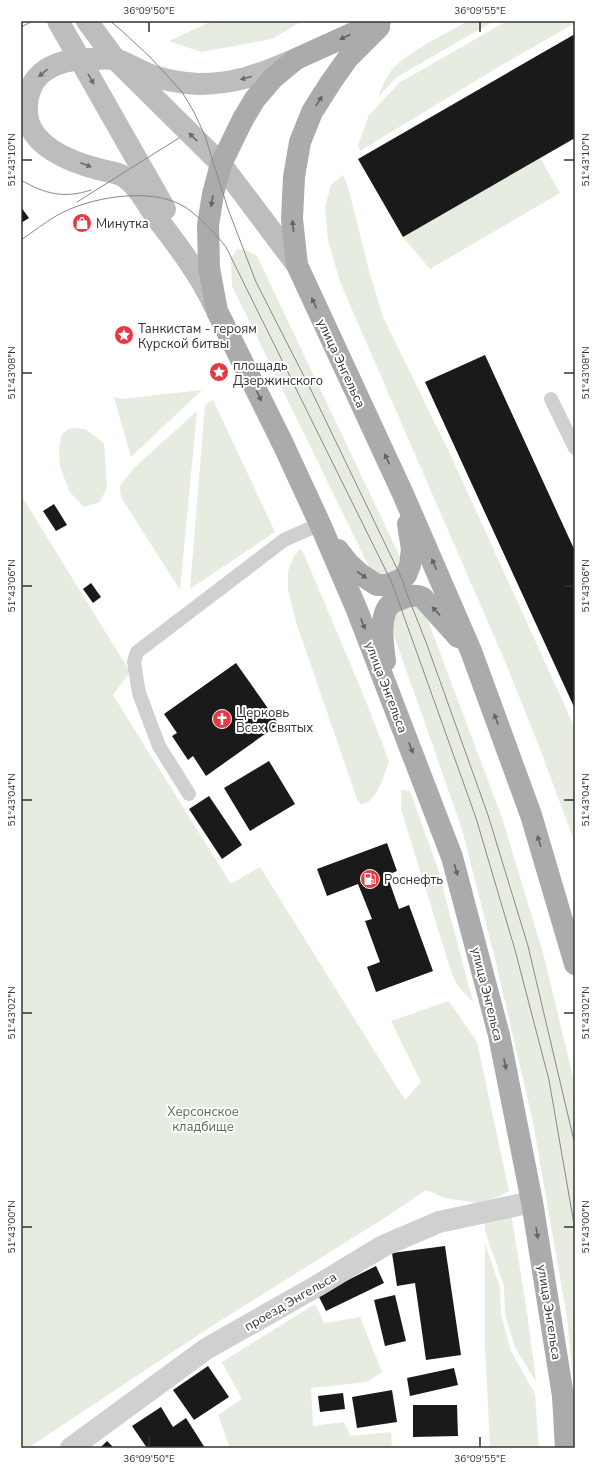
<svg xmlns="http://www.w3.org/2000/svg" width="596" height="1469" font-family="'Nunito Sans',sans-serif">
	<rect width="100%" height="100%" fill="#fff"/>
	<g fill="#e6ecdf">
		<polygon points="212,21 302,21 272,39 201,52 169,41"/>
		<path d="M468 21H494L397 77 378 97C381 90 384 81 389 74 403 53 446 34 468 21Z"/>
		<polygon points="507,21 575,21 575,23 500,66 360,151 358,145 369,115 399,83"/>
		<polygon points="540,158 560,193 430,269 403,237"/>
		<polygon points="343,175 348,187 369,271 383,317 451,456 575,728 575,843 537,741 504,659 340,282 328,240 325,207 331,185"/>
		<polygon points="237,249 246,250 257,256 400,557 397,569 382,575 370,569 232,286 231,258"/>
		<polygon points="202,390 131,457 114,397 121,399"/>
		<polygon points="213,400 275,532 190,589 205,405"/>
		<polygon points="197,411 180,590 121,497 120,486 134,468"/>
		<polygon points="75,428 85,429 104,443 107,487 100,502 84,507 69,491 60,466 59,448 62,434 69,429"/>
		<polygon points="21,495 130,672 113,695 231,884 260,867 405,1100 421,1082 391,1021 449,1001 477,1042 509,1191 483,1204 445,1198 426,1190 386,1217 215,1324 28,1448 21,1448"/>
		<path d="M300 549 303 552 363 694 389 761C385 774 375 806 360 804L357 799 296 622 288 590V571L294 556Z"/>
		<polygon points="412,605 425,613 502,818 543,953 575,1085 575,1402 567,1318 533,1122 496,963 463,833 431,740 394,636 390,622 394,612"/>
		<polygon points="401,790 410,791 437,866 473,1002 457,985 451,971 401,809"/>
		<polygon points="511,1213 527,1312 536,1382 515,1347 505,1315 504,1286 485,1231 485,1219"/>
		<polygon points="485,1243 500,1287 501,1315 511,1351 535,1394 539,1448 490,1448 485,1346"/>
		<polygon points="315,1304 324,1323 360,1317 382,1372 367,1382 311,1388 313,1426 344,1422 351,1436 391,1432 392,1448 230,1448 218,1415 242,1399 222,1362"/>
	</g>
	<g fill="#1a1a1a">
		<polygon points="575,34 575,138 403,237 358,159"/>
		<polygon points="21,207 29,218 21,223"/>
		<polygon points="84,218 89,229 80,232 76,221"/>
		<polygon points="485,355 575,551 575,709 425,382"/>
		<polygon points="54,504 67,525 56,531 43,511"/>
		<polygon points="91,583 101,597 93,603 83,589"/>
		<polygon points="236,663 279,724 206,776 193,756 188,760 172,736 177,733 164,714"/>
		<polygon points="269,761 295,804 250,831 224,788"/>
		<polygon points="209,796 242,845 222,859 189,809"/>
		<polygon points="387,843 397,871 387,875 399,909 409,905 433,971 376,992 367,967 380,962 365,921 372,919 358,884 327,896 317,869"/>
		<polygon points="445,1246 461,1355 426,1360 415,1283 397,1286 392,1253"/>
		<polygon points="376,1266 384,1283 326,1311 318,1295"/>
		<polygon points="395,1295 406,1341 385,1346 374,1300"/>
		<polygon points="208,1366 229,1397 194,1420 173,1390"/>
		<polygon points="454,1368 458,1385 410,1396 407,1378"/>
		<polygon points="392,1390 397,1422 357,1428 352,1397"/>
		<polygon points="343,1393 345,1409 320,1412 318,1396"/>
		<polygon points="413,1405 457,1405 458,1436 413,1437"/>
		<polygon points="161,1407 173,1427 186,1418 205,1448 147,1448 132,1426"/>
		<polygon points="107,1441 114,1448 100,1448"/>
	</g>
	<g fill="none" stroke-linecap="round" stroke-linejoin="round">
		<g stroke="#d0d0d0" stroke-width="14">
			<polyline points="551,399 575,448"/>
			<polyline points="189,794 159,746 139,693 134,662 137,652 284,540 320,524"/>
		</g>
		<polyline stroke="#d0d0d0" stroke-width="22" points="71,1448 206,1349 317,1286 383,1246 439,1222 532,1202"/>
		<g stroke="#bdbdbd" stroke-width="22">
			<polyline points="58,21 165,209"/>
			<polyline points="87,21 115,59 221,164 297,265"/>
			<path d="M214 305C209 295 204 285 198 276 185 254 169 235 154 214 145 201 136 183 121 175 114 172 105 171 98 169 71 162 29 146 27 113 25 71 57 58 94 59 100 59 108 58 115 59 126 62 137 70 148 74 163 80 182 83 198 84 234 84 259 75 291 61"/>
		</g>
		<g stroke="#ababab" stroke-width="22">
			<polyline points="380,21 296,59 273,78 255,99 243,119 221,164 213,194 208,225 209,268 217,311 283,444 320,524 357,610 452,857 499,1035 532,1202 563,1396 566,1448"/>
			<polyline points="379,27 348,58 331,82 312,112 300,142 294,177 292,219 297,265 403,494 471,651 531,815 575,964"/>
			<polyline points="338,550 349,564 360,574 377,585 387,585 402,579 406,575 410,565 412,549 408,524"/>
			<path d="M385 661C383 645 379 620 388 607 391 602 396 601 401 599 408 596 416 594 423 598L458 637"/>
		</g>
		<g stroke="#888" stroke-width="1">
			<polyline points="110,21 121,30 150,57 172,81 182,92 194,112 205,136 228,209 256,282 311,390 402,579 408,597 426,642 488,815 528,946 575,1145"/>
			<polyline points="21,27 33,21"/>
			<path d="M21 180C45 194 64 199 91 190"/>
			<polyline points="77,202 179,138"/>
			<path d="M21 240C33 232 44 223 56 216 88 197 152 186 185 207 201 218 214 232 226 247L392 583 476 818 515 950 549 1080 575 1230"/>
		</g>
	</g>
	<defs><path id="oneway-solid" d="M-6-.8H1V-3.2L6.5 0L1 3.2V.8H-6Z"/></defs>
	<g fill="#636363">
		<use href="#oneway-solid" transform="translate(345 37) rotate(156)"/>
		<use href="#oneway-solid" transform="translate(319 101) rotate(-58)"/>
		<use href="#oneway-solid" transform="translate(212 201) rotate(100)"/>
		<use href="#oneway-solid" transform="translate(293 226) rotate(-96)"/>
		<use href="#oneway-solid" transform="translate(314 303) rotate(-115)"/>
		<use href="#oneway-solid" transform="translate(259 396) rotate(64)"/>
		<use href="#oneway-solid" transform="translate(387 459) rotate(-115)"/>
		<use href="#oneway-solid" transform="translate(434 564) rotate(-114)"/>
		<use href="#oneway-solid" transform="translate(362 575) rotate(36)"/>
		<use href="#oneway-solid" transform="translate(436 611) rotate(-133)"/>
		<use href="#oneway-solid" transform="translate(363 624) rotate(69)"/>
		<use href="#oneway-solid" transform="translate(496 719) rotate(-110)"/>
		<use href="#oneway-solid" transform="translate(411 748) rotate(69)"/>
		<use href="#oneway-solid" transform="translate(539 841) rotate(-107)"/>
		<use href="#oneway-solid" transform="translate(456 870) rotate(75)"/>
		<use href="#oneway-solid" transform="translate(505 1064) rotate(79)"/>
		<use href="#oneway-solid" transform="translate(537 1233) rotate(81)"/>
	</g>
	<g fill="#6a6a6a">
		<use href="#oneway-solid" transform="translate(43 73) rotate(139)"/>
		<use href="#oneway-solid" transform="translate(246 78) rotate(165)"/>
		<use href="#oneway-solid" transform="translate(91 79) rotate(60)"/>
		<use href="#oneway-solid" transform="translate(193 137) rotate(-136)"/>
		<use href="#oneway-solid" transform="translate(86 165) rotate(21)"/>
	</g>
	<path fill="none" stroke="#333" stroke-width="1.5" d="M149 22V32M480 22V32M22 160H32M564 160H574M22 373H32M564 373H574M22 586H32M564 586H574M22 800H32M564 800H574M22 1013H32M564 1013H574M22 1227H32M564 1227H574M149 1437V1447M480 1437V1447"/>
	<defs>
		<symbol id="shop-disc" viewBox="-11 -11 22 22"><circle r="9.5" fill="#e63946" stroke="#fff"/><path d="M-5-2.5h2.3a2.7 3.5 0 0 1 5.4 0H5L5.5 6h-11ZM-1.5-2.5h3a1.5 2.3 0 0 0-3 0Z" fill="#fff"/></symbol>
		<symbol id="sight-disc" viewBox="-11 -11 22 22"><circle r="9.5" fill="#e63946" stroke="#fff"/><path d="M0-6L1.8-2.2L6-1.7L2.9 1.2L3.7 5.4L0 3.3L-3.7 5.4L-2.9 1.2L-6-1.7L-1.8-2.2Z" fill="#fff"/></symbol>
		<symbol id="church-disc" viewBox="-11 -11 22 22"><circle r="9.5" fill="#e63946" stroke="#fff"/><path d="M-1.2-6h2.4v3.5h3.3v2.4h-3.3V6h-2.4V-.1h-3.3v-2.4h3.3Z" fill="#fff"/></symbol>
		<symbol id="fuel-disc" viewBox="-11 -11 22 22"><circle r="9.5" fill="#e63946" stroke="#fff"/><path d="M-5.5-6h7V0h2V4h1.3V-2.5L3-4.5l.8-.8L6-3V5H2.5V1h-1V6h-7ZM-4.2-4.7v3.2H.2V-4.7Z" fill="#fff"/></symbol>
	</defs>
	<g fill-rule="evenodd">
		<use href="#shop-disc" x="71" y="212" width="22" height="22"/>
		<use href="#sight-disc" x="113" y="324" width="22" height="22"/>
		<use href="#sight-disc" x="208" y="361" width="22" height="22"/>
		<use href="#church-disc" x="211" y="708" width="22" height="22"/>
		<use href="#fuel-disc" x="359" y="868" width="22" height="22"/>
	</g>
	<g text-anchor="middle" stroke-width="4" stroke-linejoin="round" paint-order="stroke">
		<g font-size="13" fill="#333" stroke="#fff" text-anchor="start">
			<text x="96" y="228">Минутка</text>
			<text x="138" y="333">Танкистам - героям<tspan x="138" dy="15">Курской битвы</tspan></text>
			<text x="233" y="370">площадь<tspan x="233" dy="15">Дзержинского</tspan></text>
			<text x="236" y="717">Церковь<tspan x="236" dy="15">Всех Святых</tspan></text>
			<text x="384" y="884">Роснефть</text>
		</g>
		<g font-size="13" fill="#333" stroke="#fff">
			<text transform="translate(342 363) rotate(65)" y="5">улица Энгельса</text>
			<text transform="translate(387 687) rotate(69)" y="5">улица Энгельса</text>
			<text transform="translate(488 994) rotate(76)" y="5">улица Энгельса</text>
			<text transform="translate(290 1301) rotate(-30)" y="5">проезд Энгельса</text>
			<text transform="translate(550 1312) rotate(81)" y="5">улица Энгельса</text>
		</g>
		<g font-size="13" fill="#56703f" stroke="#fff">
			<text x="203" y="1116">Херсонское<tspan x="203" dy="15">кладбище</tspan></text>
		</g>
	</g>
	<rect width="596" height="1469" fill="none" stroke="#ffffff" stroke-width="44"/>
	<rect x="22" y="22" width="552" height="1425" fill="none" stroke="#333" stroke-width="1.5"/>
	<g font-size="10" text-anchor="middle" fill="#333">
		<text x="149" y="14">36°09'50"E</text>
		<text x="480" y="14">36°09'55"E</text>
		<text transform="translate(11 160) rotate(-90)" y="4">51°43'10"N</text>
		<text transform="translate(585 160) rotate(-90)" y="4">51°43'10"N</text>
		<text transform="translate(11 373) rotate(-90)" y="4">51°43'08"N</text>
		<text transform="translate(585 373) rotate(-90)" y="4">51°43'08"N</text>
		<text transform="translate(11 586) rotate(-90)" y="4">51°43'06"N</text>
		<text transform="translate(585 586) rotate(-90)" y="4">51°43'06"N</text>
		<text transform="translate(11 800) rotate(-90)" y="4">51°43'04"N</text>
		<text transform="translate(585 800) rotate(-90)" y="4">51°43'04"N</text>
		<text transform="translate(11 1013) rotate(-90)" y="4">51°43'02"N</text>
		<text transform="translate(585 1013) rotate(-90)" y="4">51°43'02"N</text>
		<text transform="translate(11 1227) rotate(-90)" y="4">51°43'00"N</text>
		<text transform="translate(585 1227) rotate(-90)" y="4">51°43'00"N</text>
		<text x="149" y="1462">36°09'50"E</text>
		<text x="480" y="1462">36°09'55"E</text>
	</g>
</svg>
